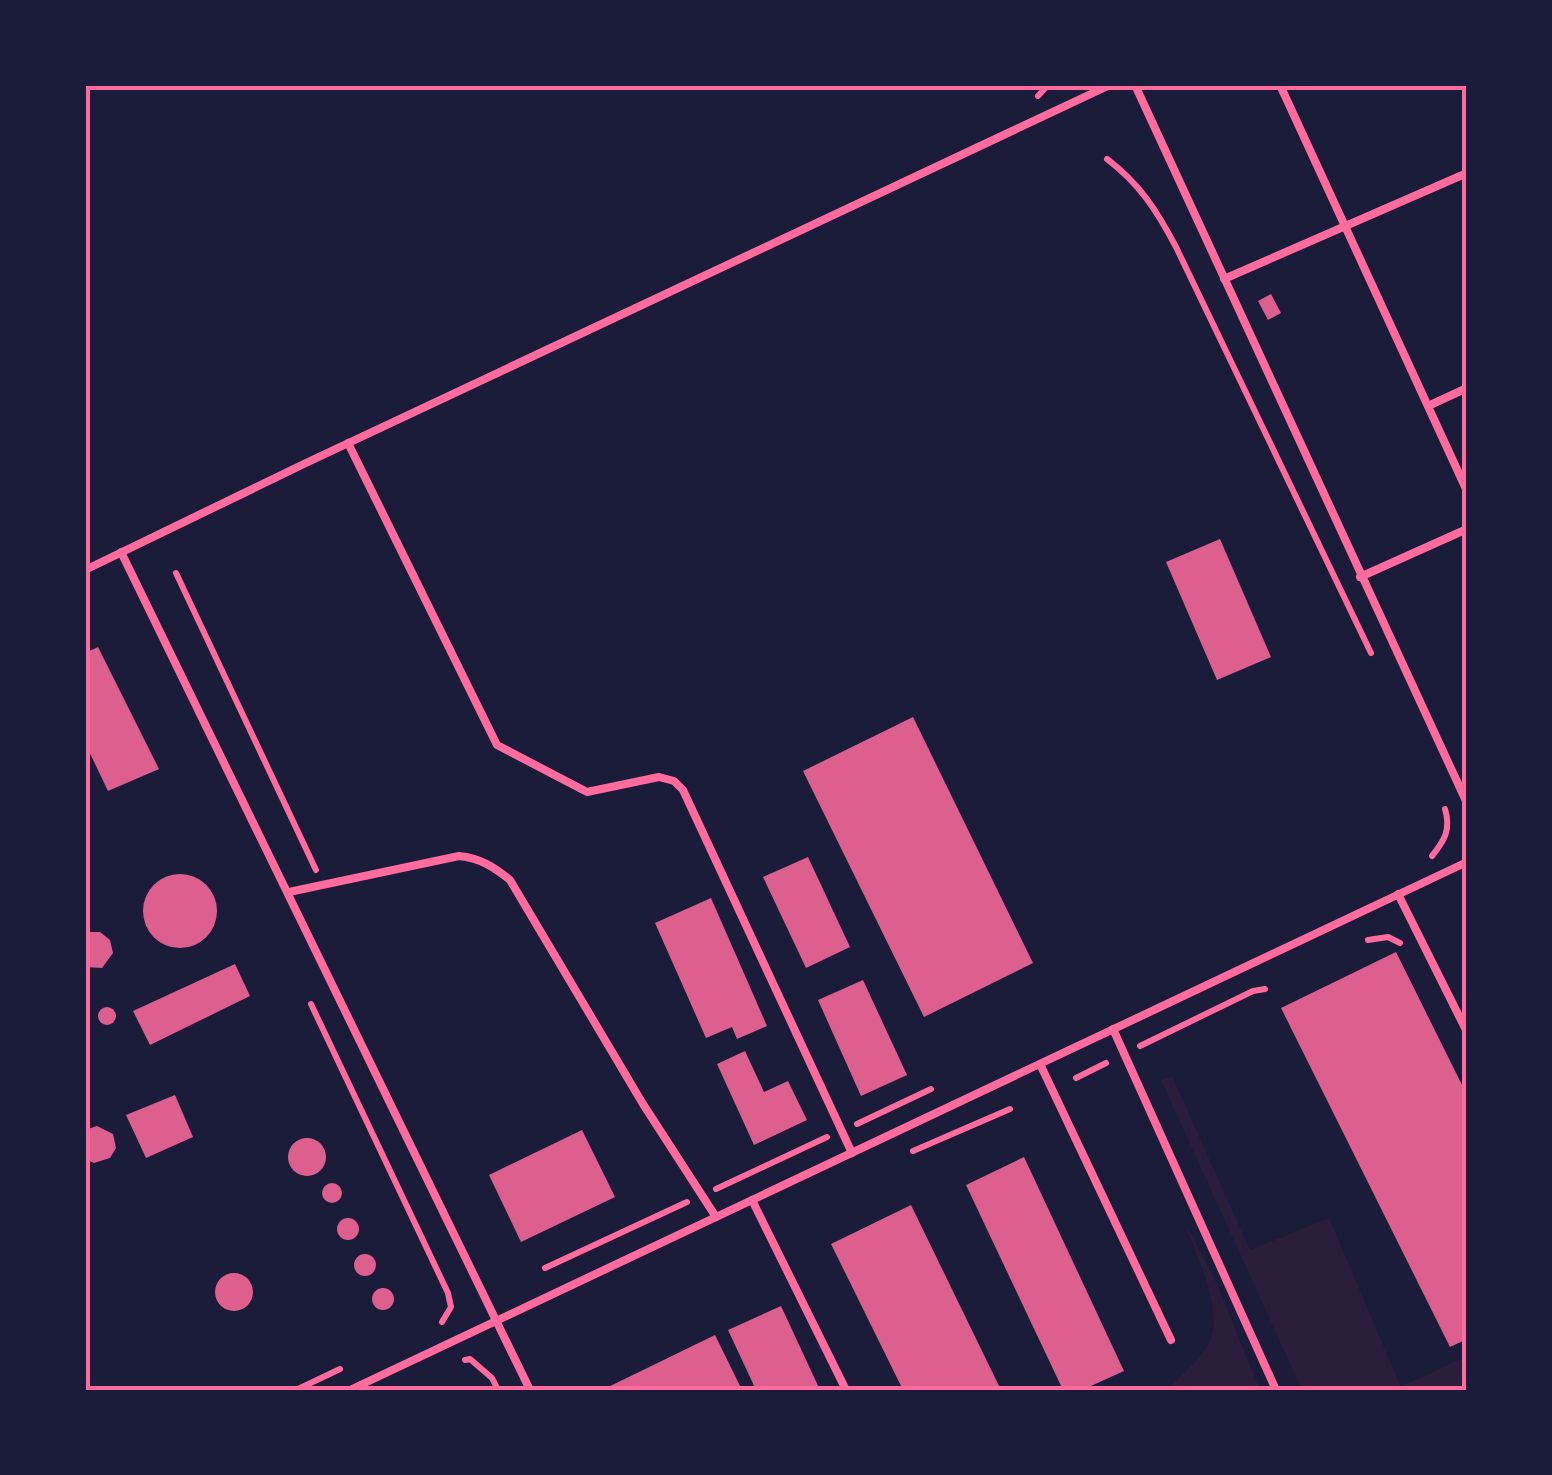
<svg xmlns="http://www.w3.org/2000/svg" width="1552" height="1475" font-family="'Source Sans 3',sans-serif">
	<rect width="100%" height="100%" fill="#1b1b3a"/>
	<g fill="#2a1e3b">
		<polygon points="1172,1076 1250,1250 1329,1218 1401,1387 1467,1356 1467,1390 1302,1390 1161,1080"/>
		<path d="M1185 1223 1215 1280 1260 1390H1167C1180 1376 1200 1360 1209 1343 1225 1313 1196 1255 1185 1223Z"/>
	</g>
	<g fill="#dd5f8e">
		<polygon points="1271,294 1281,313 1268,320 1258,301"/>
		<polygon points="1220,539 1271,657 1217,680 1166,562"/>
		<polygon points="98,647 159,769 108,791 85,743 85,653"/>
		<polygon points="913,717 1033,963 924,1017 803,771"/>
		<polygon points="808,857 850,947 806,968 763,877"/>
		<circle cx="180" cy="911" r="37"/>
		<polygon points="711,898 767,1026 737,1039 732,1027 706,1038 655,923"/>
		<polygon points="87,932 100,932 110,940 113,953 102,968 85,967"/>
		<polygon points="1396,952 1467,1095 1467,1339 1450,1347 1281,1008"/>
		<polygon points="235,964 250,996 150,1045 133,1011"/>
		<polygon points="863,980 907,1075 861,1096 818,1000"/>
		<circle cx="107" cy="1016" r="9"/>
		<polygon points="745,1051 764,1092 788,1081 807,1120 754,1145 717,1064"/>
		<polygon points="175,1095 193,1137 146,1158 126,1115"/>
		<polygon points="97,1126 113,1134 116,1148 110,1158 94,1163 85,1159 85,1130"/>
		<polygon points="582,1130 615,1197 521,1242 489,1175"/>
		<circle cx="307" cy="1157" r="19"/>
		<polygon points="1024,1157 1124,1371 1082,1390 1063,1390 966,1185"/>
		<circle cx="332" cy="1193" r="10"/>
		<polygon points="911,1205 1001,1390 903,1390 831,1244"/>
		<circle cx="348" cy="1229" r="11"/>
		<circle cx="365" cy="1265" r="11"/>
		<circle cx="234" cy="1292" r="19"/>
		<circle cx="383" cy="1299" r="11"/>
		<polygon points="781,1306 820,1390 756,1390 728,1330"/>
		<polygon points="715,1335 742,1390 602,1390"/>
	</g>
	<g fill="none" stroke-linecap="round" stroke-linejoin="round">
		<g stroke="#ff6b9d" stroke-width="6">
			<polyline points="1038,96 1048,85"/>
			<path d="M1107 159C1140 184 1157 211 1176 247L1371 653"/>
			<polyline points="176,573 316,870"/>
			<path d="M1432 856C1445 840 1451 829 1445 809"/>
			<polyline points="1368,940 1388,937 1400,943"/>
			<polyline points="311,1004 448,1293 451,1307 442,1322"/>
			<polyline points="1140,1046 1253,991 1265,989"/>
			<polyline points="1076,1078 1106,1063"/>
			<polyline points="857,1124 931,1089"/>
			<polyline points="913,1151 1010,1109"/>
			<polyline points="716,1189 827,1137"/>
			<polyline points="545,1268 687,1202"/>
			<polyline points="465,1360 470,1359 492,1378 498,1390"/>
			<polyline points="296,1390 340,1369"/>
		</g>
		<g stroke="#ff6b9d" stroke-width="8">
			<polyline points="1135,85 1467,803"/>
			<polyline points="1280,85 1467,491"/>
			<polyline points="1224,279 1467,173"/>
			<polyline points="1428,406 1467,388"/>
			<polyline points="348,443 497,745 587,792 659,777 674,781 683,790 852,1153"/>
			<polyline points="121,552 530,1390"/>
			<polyline points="85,570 308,462 1110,85"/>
			<polyline points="1360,577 1467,529"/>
			<path d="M289 892 459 856C480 858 494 867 510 880L643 1104 716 1217"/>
			<polyline points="1398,894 1467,1032"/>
			<polyline points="1113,1029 1276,1390"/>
			<polyline points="1040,1064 1171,1340"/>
			<polyline points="752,1200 846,1390"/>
			<polyline points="350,1390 1467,862"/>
		</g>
	</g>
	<rect width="1552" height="1475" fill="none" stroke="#1b1b3a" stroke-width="175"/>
	<rect x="88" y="88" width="1376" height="1300" fill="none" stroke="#ff6b9d" stroke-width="4"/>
</svg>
